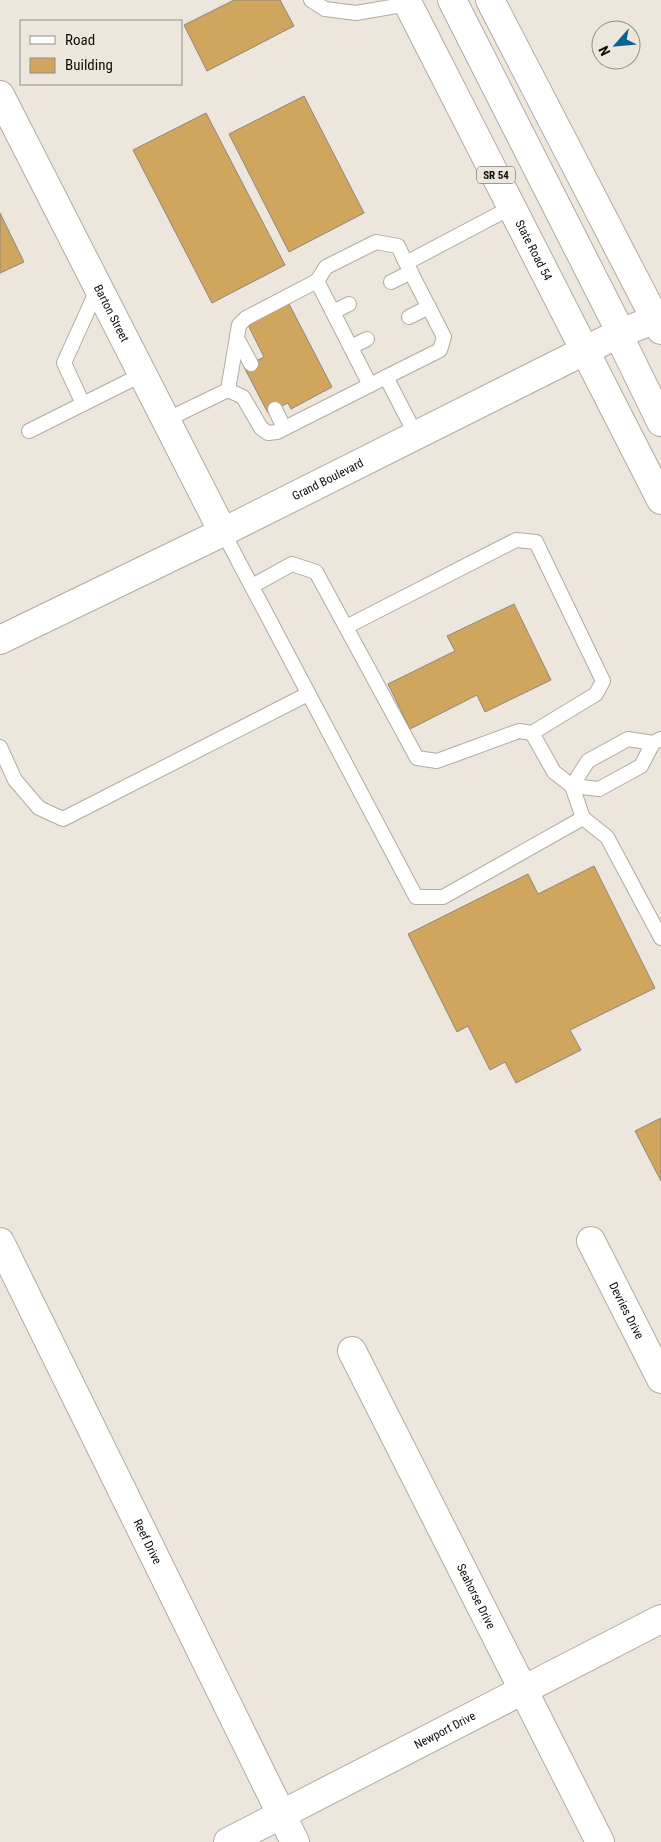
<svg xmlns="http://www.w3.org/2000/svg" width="661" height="1842" font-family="'Roboto Condensed',sans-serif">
	<rect width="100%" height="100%" fill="#ece6dc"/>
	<g fill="#d0a55d" stroke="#8e887f">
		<polygon points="234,0 280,0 294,26 207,71 184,25"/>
		<polygon points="304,96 364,213 289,252 229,134"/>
		<polygon points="206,113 285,265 212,303 133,150"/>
		<polygon points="0,213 24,262 0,273"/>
		<polygon points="288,302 332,387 291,409 288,403 268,413 244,367 264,357 247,323"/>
		<polygon points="514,604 551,680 485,712 477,695 410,729 388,684 455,651 447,636"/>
		<polygon points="594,866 655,988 570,1030 581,1050 516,1083 505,1062 490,1070 468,1026 457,1032 408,934 528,874 538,894"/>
		<polygon points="661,1118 661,1181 635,1131"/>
	</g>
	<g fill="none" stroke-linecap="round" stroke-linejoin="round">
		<defs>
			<g id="service">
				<polyline points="311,0 325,9 356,13 408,4"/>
				<polyline points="406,263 444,337 440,350 370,385 317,281 326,267 376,242 398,246 406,263 512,207"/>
				<polyline points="391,282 411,272"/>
				<polyline points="333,312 349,304"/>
				<polyline points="409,317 429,307"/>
				<polyline points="237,338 251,364"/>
				<polyline points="351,347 367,339"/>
				<polyline points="386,377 416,435"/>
				<polyline points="228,390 243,397 261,428 268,433 277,432 370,385"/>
				<polyline points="228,390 239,325 246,318 317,281"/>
				<polyline points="83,404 64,363 98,288"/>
				<polyline points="275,409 284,428"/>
				<polyline points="166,420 228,390"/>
				<polyline points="29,431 143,374"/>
				<polyline points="223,532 416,897 443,897 583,818 607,837 661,938"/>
				<polyline points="252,586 292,564 316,572 417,758 437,761 519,731 532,733 596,694 603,681 536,542 516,540 346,627"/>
				<polyline points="532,733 554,772 572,786 583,818"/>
				<polyline points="653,743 628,739 588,761 572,786 599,789 641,766 653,743 661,739"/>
				<polyline points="0,747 15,780 39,808 63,819 308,694"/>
			</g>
			<g id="minor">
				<path id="s1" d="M0 95 223 532"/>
				<path id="s2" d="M591 1241 661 1379"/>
				<path id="s3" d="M0 1242 295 1842"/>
				<path id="s4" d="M352 1351 600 1842"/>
				<path id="s5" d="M228 1842 661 1619"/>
			</g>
			<g id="secondary">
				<path id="s6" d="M0 640 223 532 618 334 656 319"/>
			</g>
			<g id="primary">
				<path id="s7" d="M406 0 661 500"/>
				<polyline points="452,0 621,333"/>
				<polyline points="490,0 661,330"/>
				<polyline points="618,334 661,422"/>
			</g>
		</defs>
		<use href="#service" stroke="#b1aba1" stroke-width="16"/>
		<use href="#minor" stroke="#b1aba1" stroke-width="30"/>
		<use href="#secondary" stroke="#b1aba1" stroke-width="30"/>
		<use href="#primary" stroke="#b1aba1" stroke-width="30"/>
		<use href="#service" stroke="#fff" stroke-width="14"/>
		<use href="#minor" stroke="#fff" stroke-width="28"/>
		<use href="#secondary" stroke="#fff" stroke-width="28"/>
		<use href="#primary" stroke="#fff" stroke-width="28"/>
	</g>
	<g text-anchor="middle" stroke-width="4.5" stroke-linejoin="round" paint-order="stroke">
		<rect fill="#ece6dc" stroke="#514d48" stroke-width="1" x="477" y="166.5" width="38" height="17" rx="4"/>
		<g font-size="11" font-weight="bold" fill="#0e0c08">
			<text x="496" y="179">SR 54</text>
		</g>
		<g font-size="12" fill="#0e0c08" stroke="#ece6dc">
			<text dy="4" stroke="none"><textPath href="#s7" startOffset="281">State Road 54</textPath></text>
			<text dy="4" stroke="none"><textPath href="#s1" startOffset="245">Barton Street</textPath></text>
			<text dy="4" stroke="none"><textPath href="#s6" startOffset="365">Grand Boulevard</textPath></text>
			<text dy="4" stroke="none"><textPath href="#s2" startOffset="78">Devries Drive</textPath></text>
			<text dy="4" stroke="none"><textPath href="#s3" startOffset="334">Reef Drive</textPath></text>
			<text dy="4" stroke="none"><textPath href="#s4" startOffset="275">Seahorse Drive</textPath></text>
			<text dy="4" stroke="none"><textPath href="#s5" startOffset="244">Newport Drive</textPath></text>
		</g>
	</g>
	<rect x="20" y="20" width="162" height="65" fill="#ece6dc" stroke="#938f87"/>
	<rect x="30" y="36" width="25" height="8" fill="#ffffff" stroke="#938f87"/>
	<text x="65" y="45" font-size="15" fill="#0e0c08">Road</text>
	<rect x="30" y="58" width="25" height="15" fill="#d0a55d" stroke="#938f87"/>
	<text x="65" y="70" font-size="15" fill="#0e0c08">Building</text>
	<g transform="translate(616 45) rotate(243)"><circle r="24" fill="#ece6dc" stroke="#938f87"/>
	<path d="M0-4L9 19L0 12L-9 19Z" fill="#086393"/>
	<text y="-8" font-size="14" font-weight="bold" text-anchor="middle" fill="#0e0c08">N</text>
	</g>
</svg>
